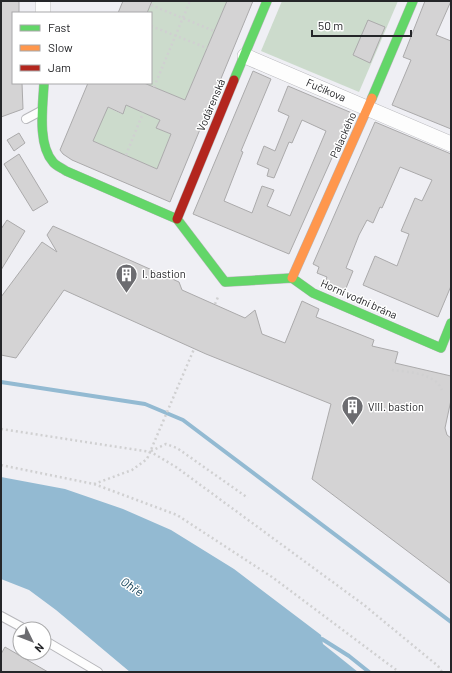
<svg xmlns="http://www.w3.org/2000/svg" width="452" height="673" font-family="Barlow,sans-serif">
	<rect width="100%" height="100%" fill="#efeff4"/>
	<g fill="#ccdbcc">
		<polygon points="152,1 227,1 185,100 144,83 151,83 151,13 147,13"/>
		<polygon points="282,1 398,1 359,92 261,51"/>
		<polygon points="126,105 160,120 156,128 171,134 157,169 93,141 107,107 122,114"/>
	</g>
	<polygon fill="#93bad2" points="1,477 65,489 123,509 171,530 234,569 321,635 323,644 358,672 130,672 56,610 29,590 1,579"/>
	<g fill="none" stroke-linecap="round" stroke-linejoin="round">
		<g stroke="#93bad2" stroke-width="4">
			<polyline points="1,382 145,404 183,420 451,622"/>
			<polyline points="322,639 349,656 369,672"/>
		</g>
	</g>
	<g fill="#d4d3d4" stroke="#abaaab" fill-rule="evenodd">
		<polygon points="1,1 19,1 19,13 13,13 13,83 22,83 23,109 1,117"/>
		<polygon points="123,1 152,1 147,13 118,13"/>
		<path d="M227 1H253L170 202 72 160 63 154 60 150 88 83H144L185 100ZM126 105 160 120 156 128 171 134 157 169 93 141 108 107 123 114Z"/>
		<polygon points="425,1 451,1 436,35 451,41 451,129 392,105 411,60 403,57"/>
		<polygon points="368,20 385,27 370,63 353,55"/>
		<polygon points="253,71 271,79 241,151 243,152 224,201 252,213 262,186 274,190 267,206 290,216 326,131 302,120 292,143 289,142 274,178 267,176 269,169 257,164 264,146 275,151 289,116 278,111 288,86 352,113 289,254 193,214"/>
		<polygon points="375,122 451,154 451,286 438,317 363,285 375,256 397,266 409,234 401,231 415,198 422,201 432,180 400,167 382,208 380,207 373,223 367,220 359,235 346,268 353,271 344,293 324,284 327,277 317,273 319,267 313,264"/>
		<polygon points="19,133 25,143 14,151 7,140"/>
		<polygon points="19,154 48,202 33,211 4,164"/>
		<polygon points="7,220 25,231 1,270 1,229"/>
		<polygon points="53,226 179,282 182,290 245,318 255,310 262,334 285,343 302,301 319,309 316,317 374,340 372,346 398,352 395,363 451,376 451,400 445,428 447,435 451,438 451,584 312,479 331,404 206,354 64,290 16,358 1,355 1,297 42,242 57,252 47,235"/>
		<polygon points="5,647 48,672 1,672 1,654"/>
	</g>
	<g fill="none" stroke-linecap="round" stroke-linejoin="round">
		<defs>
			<g id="lane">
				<polyline points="26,119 41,111"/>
				<polyline points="1,616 25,629"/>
				<polyline points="44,640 98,672"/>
			</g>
			<g id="street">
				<polyline points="43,1 43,13"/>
				<polyline points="245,56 451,144"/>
			</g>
			<g id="fast">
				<polyline points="234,80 267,1"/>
				<path d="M44 83C43 105 37 144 53 162 56 166 62 168 66 171L177 219 225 282 292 278 313 293 441 348 451 323"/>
				<polyline points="372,98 413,1"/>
			</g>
			<polyline id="slow" points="292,278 372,98"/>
			<polyline id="jam" points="177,219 234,80"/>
		</defs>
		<use href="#lane" stroke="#b7b7bb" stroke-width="10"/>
		<use href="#street" stroke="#b7b7bb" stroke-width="16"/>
		<use href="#fast" stroke="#b7b7bb" stroke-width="10"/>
		<use href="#slow" stroke="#b7b7bb" stroke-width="10"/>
		<use href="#jam" stroke="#b7b7bb" stroke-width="10"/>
		<g stroke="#d0d0d1" stroke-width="2.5" stroke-dasharray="2 3" stroke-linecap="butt">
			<polyline points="151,5 214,31"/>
			<polyline points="151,26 207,48"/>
			<polyline points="154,87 190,1"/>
			<polyline points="126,155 143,113"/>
			<polyline points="215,304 218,297"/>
			<path d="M392 370C409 372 435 373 442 390"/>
			<polyline points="1,429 151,452 176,467 364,605 438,666 442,672"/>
			<polyline points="151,451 166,444 177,448 248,498"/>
			<polyline points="1,465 94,484 177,515 272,577 399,672"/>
			<polyline points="94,484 132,470 147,459 194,349"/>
		</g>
		<use href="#lane" stroke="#fdfdfd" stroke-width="8"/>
		<use href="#street" stroke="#fdfdfd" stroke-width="15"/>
		<use href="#fast" stroke="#63d668" stroke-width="9"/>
		<use href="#slow" stroke="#ff974d" stroke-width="9"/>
		<use href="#jam" stroke="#b3261e" stroke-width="9"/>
	</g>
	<defs>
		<symbol id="building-pin" viewBox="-11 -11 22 30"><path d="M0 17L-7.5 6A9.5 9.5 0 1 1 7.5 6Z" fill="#6c6c70" stroke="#fff"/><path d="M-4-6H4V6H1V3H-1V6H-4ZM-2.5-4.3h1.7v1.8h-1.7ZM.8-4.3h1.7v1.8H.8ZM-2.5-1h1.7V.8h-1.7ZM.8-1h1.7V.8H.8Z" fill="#fff"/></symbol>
	</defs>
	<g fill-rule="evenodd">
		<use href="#building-pin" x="114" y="262" width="25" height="34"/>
		<use href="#building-pin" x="340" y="394" width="25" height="34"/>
	</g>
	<g text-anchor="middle" stroke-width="3" stroke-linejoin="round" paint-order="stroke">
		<g font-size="11" fill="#252629" stroke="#fff">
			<text transform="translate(326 90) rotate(23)" y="4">Fučíkova</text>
			<text transform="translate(211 105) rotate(-67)" y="4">Vodárenská</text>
			<text transform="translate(343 135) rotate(-66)" y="4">Palackého</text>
			<text transform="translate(359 299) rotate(24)" y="4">Horní vodní brána</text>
		</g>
		<g font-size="11" fill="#252629" stroke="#fff" text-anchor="start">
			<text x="142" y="278">I. bastion</text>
			<text x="368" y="411">VIII. bastion</text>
		</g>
		<g font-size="12" font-style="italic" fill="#16445a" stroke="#fff">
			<text transform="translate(132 587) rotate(33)" y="4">Ohře</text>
		</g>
	</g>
	<rect width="452" height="673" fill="none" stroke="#252629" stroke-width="4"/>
	<rect x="12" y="12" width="140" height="72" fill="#ffffff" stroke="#a8a8a9"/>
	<rect x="20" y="25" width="20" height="6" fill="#63d668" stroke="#a8a8a9"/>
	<text x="48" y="32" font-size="12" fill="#252629">Fast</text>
	<rect x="20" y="45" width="20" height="6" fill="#ff974d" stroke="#a8a8a9"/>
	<text x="48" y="52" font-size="12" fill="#252629">Slow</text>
	<rect x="20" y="65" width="20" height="6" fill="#b3261e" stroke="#a8a8a9"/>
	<text x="48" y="72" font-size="12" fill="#252629">Jam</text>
	<g transform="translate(32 641) rotate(133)"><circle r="19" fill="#ffffff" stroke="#a8a8a9"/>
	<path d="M0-3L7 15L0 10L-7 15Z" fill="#6c6c70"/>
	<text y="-6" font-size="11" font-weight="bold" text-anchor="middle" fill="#252629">N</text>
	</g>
	<path d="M312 30v6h99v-6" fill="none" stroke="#252629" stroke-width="2"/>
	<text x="318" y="30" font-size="12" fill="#252629" stroke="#ffffff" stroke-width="3" paint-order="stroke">50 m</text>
</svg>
